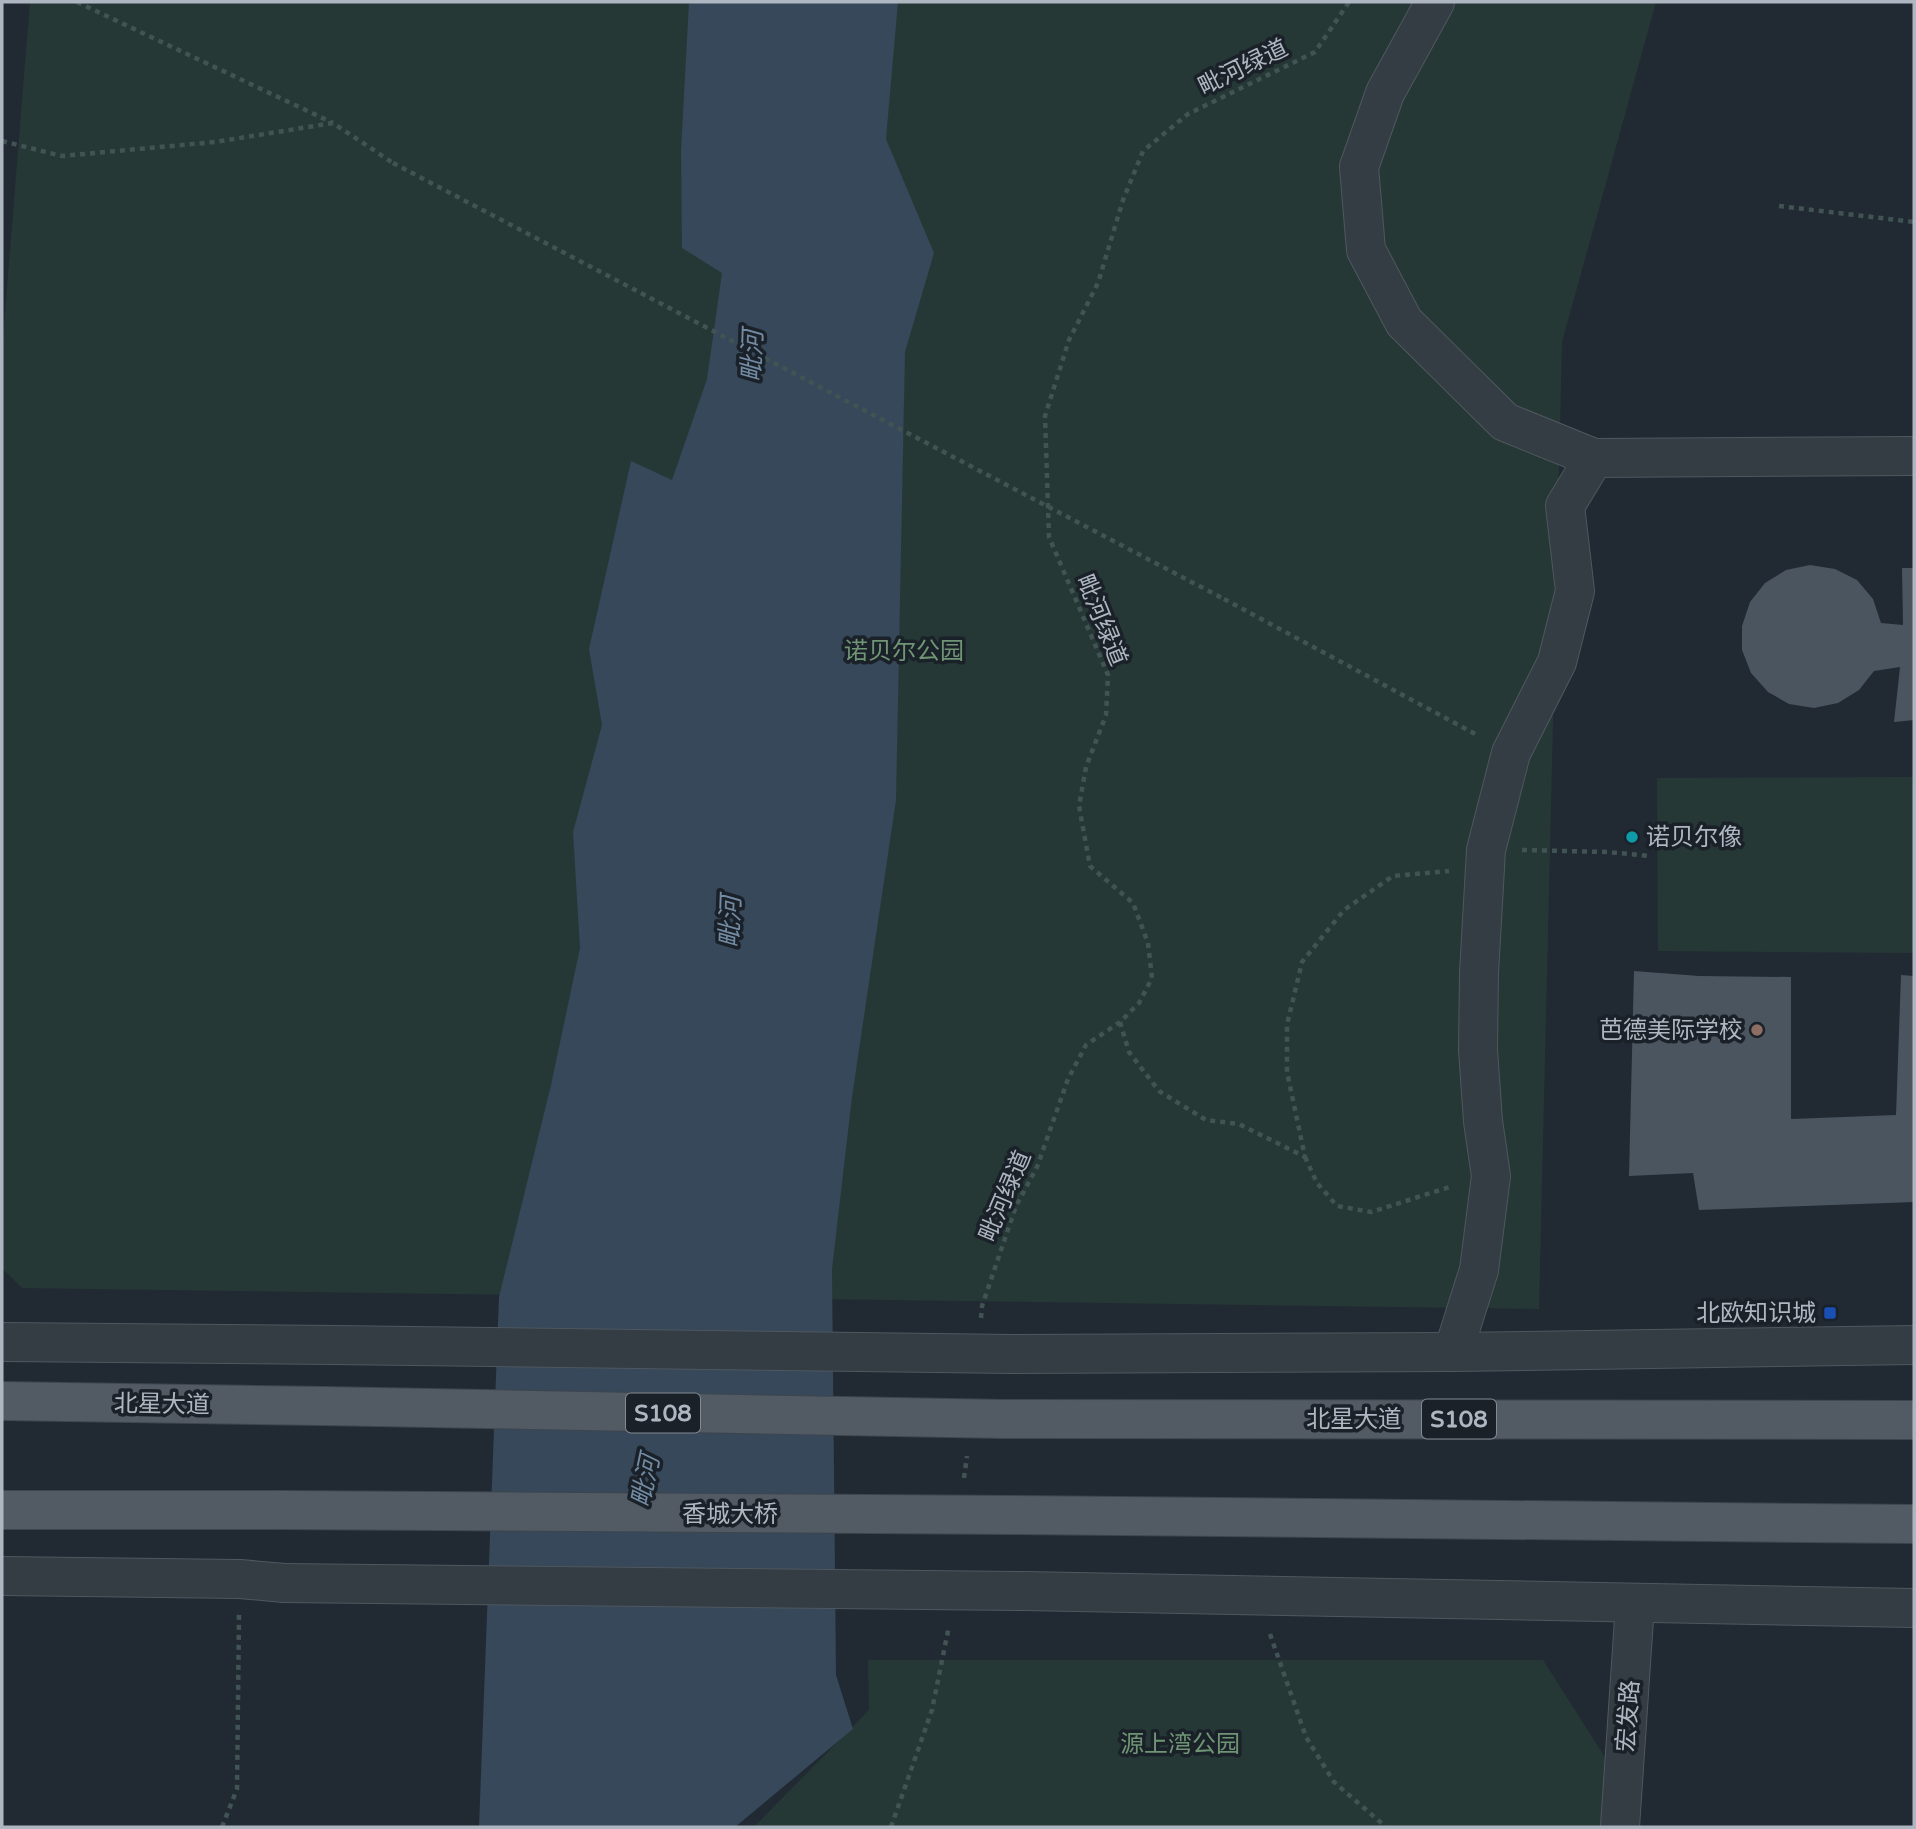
<svg xmlns="http://www.w3.org/2000/svg" width="1916" height="1829" font-family="'Varela Round','Noto Sans SC',sans-serif">
	<rect width="100%" height="100%" fill="#212a33"/>
	<g fill="#263836">
		<polygon points="30,2 1656,2 1562,342 1539,1309 22,1288 2,1268 2,350"/>
		<polygon points="1914,777 1914,953 1658,951 1657,778"/>
		<polygon points="868,1660 1543,1660 1606,1759 1601,1827 754,1827 869,1710"/>
	</g>
	<polygon fill="#364859" points="689,2 898,2 886,139 934,253 905,352 896,800 852,1097 832,1269 836,1675 853,1729 735,1827 479,1827 499,1297 551,1085 580,948 573,832 602,725 589,649 631,461 672,480 707,379 722,273 682,248 681,151"/>
	<g fill="#4a555f">
		<polygon points="1810,565 1835,569 1857,580 1873,599 1881,623 1903,625 1902,568 1914,568 1914,720 1894,722 1900,667 1874,671 1859,690 1838,703 1814,708 1789,704 1768,692 1751,673 1742,650 1742,626 1750,602 1765,583 1786,570"/>
		<polygon points="1634,971 1699,976 1791,977 1791,1119 1896,1115 1901,975 1914,976 1914,1202 1699,1210 1693,1173 1629,1176"/>
	</g>
	<g fill="none" stroke-linecap="round" stroke-linejoin="round">
		<defs>
			<g id="minor">
				<polyline points="1435,2 1385,93 1359,167 1366,250 1404,322 1505,422 1594,458"/>
				<polyline points="2,1342 334,1345"/>
				<polyline points="1453,1352 1479,1270 1491,1176 1483,1121 1478,1050 1479,973 1486,850 1511,753 1557,662 1575,591 1565,506 1594,458 1914,456"/>
				<polyline points="1013,1354 1453,1352 1914,1345"/>
				<polyline points="2,1576 240,1579 284,1583"/>
				<polyline points="1025,1591 1914,1608"/>
				<polyline points="1620,1827 1635,1604"/>
			</g>
			<g id="major">
				<polyline points="2,1401 323,1406"/>
				<polyline points="1003,1419 1914,1420"/>
				<polyline points="2,1510 280,1510"/>
				<polyline points="1012,1515 1914,1524"/>
			</g>
		</defs>
		<use href="#minor" stroke="#4f575f" stroke-width="40"/>
		<use href="#major" stroke="#3e454e" stroke-width="40"/>
		<g stroke="#425354" stroke-width="4.5" stroke-dasharray="5 5" stroke-linecap="butt">
			<polyline points="77,2 333,123"/>
			<polyline points="2,141 62,156 215,142 333,123 393,163"/>
			<polyline points="1779,206 1914,222"/>
			<polyline points="1224,599 1479,736"/>
			<polyline points="1522,850 1608,852 1649,856"/>
			<polyline points="1120,1022 1129,1052 1159,1091 1206,1120 1239,1124 1305,1157 1287,1072 1287,1025 1302,962 1344,910 1393,876 1449,871"/>
			<polyline points="1305,1157 1317,1183 1337,1206 1371,1212 1453,1186"/>
			<polyline points="981,1318 982,1306 1016,1206 1037,1167 1068,1079 1086,1045 1120,1022 1139,1003 1152,978 1148,943 1133,903 1090,866 1079,806 1086,767 1106,715 1108,675 1049,537 1045,416 1069,340 1098,283 1123,200 1143,151 1188,114 1315,52 1349,2"/>
			<polyline points="964,1478 967,1456"/>
			<polyline points="1270,1634 1306,1737 1334,1782 1386,1827"/>
			<polyline points="222,1827 237,1789 239,1614"/>
			<polyline points="891,1827 932,1710 949,1626"/>
		</g>
		<use href="#minor" stroke="#343c44" stroke-width="38"/>
		<use href="#major" stroke="#525b64" stroke-width="38"/>
		<defs>
			<g id="minor-bridge">
				<polyline points="334,1345 1013,1354"/>
				<polyline points="284,1583 1025,1591"/>
			</g>
			<g id="major-bridge">
				<polyline points="323,1406 1003,1419"/>
				<polyline points="280,1510 1012,1515"/>
			</g>
		</defs>
		<use href="#minor-bridge" stroke="#4f575f" stroke-width="40" stroke-linecap="butt"/>
		<use href="#major-bridge" stroke="#3e454e" stroke-width="40" stroke-linecap="butt"/>
		<polyline stroke="#425354" stroke-width="4.5" stroke-dasharray="5 5" stroke-linecap="butt" points="393,163 1224,599"/>
		<use href="#minor-bridge" stroke="#343c44" stroke-width="38"/>
		<use href="#major-bridge" stroke="#525b64" stroke-width="38"/>
	</g>
	<circle fill="#0f9aa8" stroke="#1a2129" stroke-width="2.5" cx="1632" cy="837" r="7"/>
	<circle fill="#8d6e63" stroke="#1a2129" stroke-width="2.5" cx="1757" cy="1030" r="7"/>
	<rect fill="#1a4fb4" stroke="#1a2129" stroke-width="2.5" x="1823" y="1306" width="14" height="14" rx="3.5"/>
	<g text-anchor="middle" stroke-width="7" stroke-linejoin="round" paint-order="stroke">
		<g fill="#1a2129" stroke="#828a93" stroke-width="2">
			<rect x="626" y="1393.5" width="74" height="39" rx="5"/>
			<rect x="1422" y="1399.5" width="74" height="39" rx="5"/>
		</g>
		<g font-size="23" font-weight="bold" fill="#aeb7c1">
			<text x="663" y="1421">S108</text>
			<text x="1459" y="1427">S108</text>
		</g>
		<g font-size="24" fill="#aeb7c1" stroke="#1a2129">
			<text transform="translate(1243 67) rotate(-26)" y="8">毗河绿道</text>
			<text transform="translate(1102 620) rotate(68)" y="8">毗河绿道</text>
			<text transform="translate(1005 1196) rotate(-67)" y="8">毗河绿道</text>
			<text transform="translate(162 1404) rotate(1)" y="8">北星大道</text>
			<text x="1354" y="1427">北星大道</text>
			<text x="730" y="1522">香城大桥</text>
			<text transform="translate(1628 1716) rotate(-86)" y="8">宏发路</text>
		</g>
		<g font-size="24" fill="#709575" stroke="#1a2129">
			<text x="904" y="659">诺贝尔公园</text>
			<text x="1180" y="1752">源上湾公园</text>
		</g>
		<g font-size="24" fill="#aeb7c1" stroke="#1a2129" text-anchor="end">
			<text x="1646" y="845" text-anchor="start">诺贝尔像</text>
			<text x="1743" y="1038">芭德美际学校</text>
			<text x="1816" y="1321">北欧知识城</text>
		</g>
		<g font-size="26" font-style="italic" fill="#728aa2" stroke="#1a2129">
			<text transform="translate(752 356) rotate(-88)" y="9">毗河</text>
			<text transform="translate(730 922) rotate(-88)" y="9">毗河</text>
			<text transform="translate(645 1481) rotate(-78)" y="9">毗河</text>
		</g>
	</g>
	<rect width="1916" height="1829" fill="none" stroke="#aeb7c1" stroke-width="7"/>
</svg>
